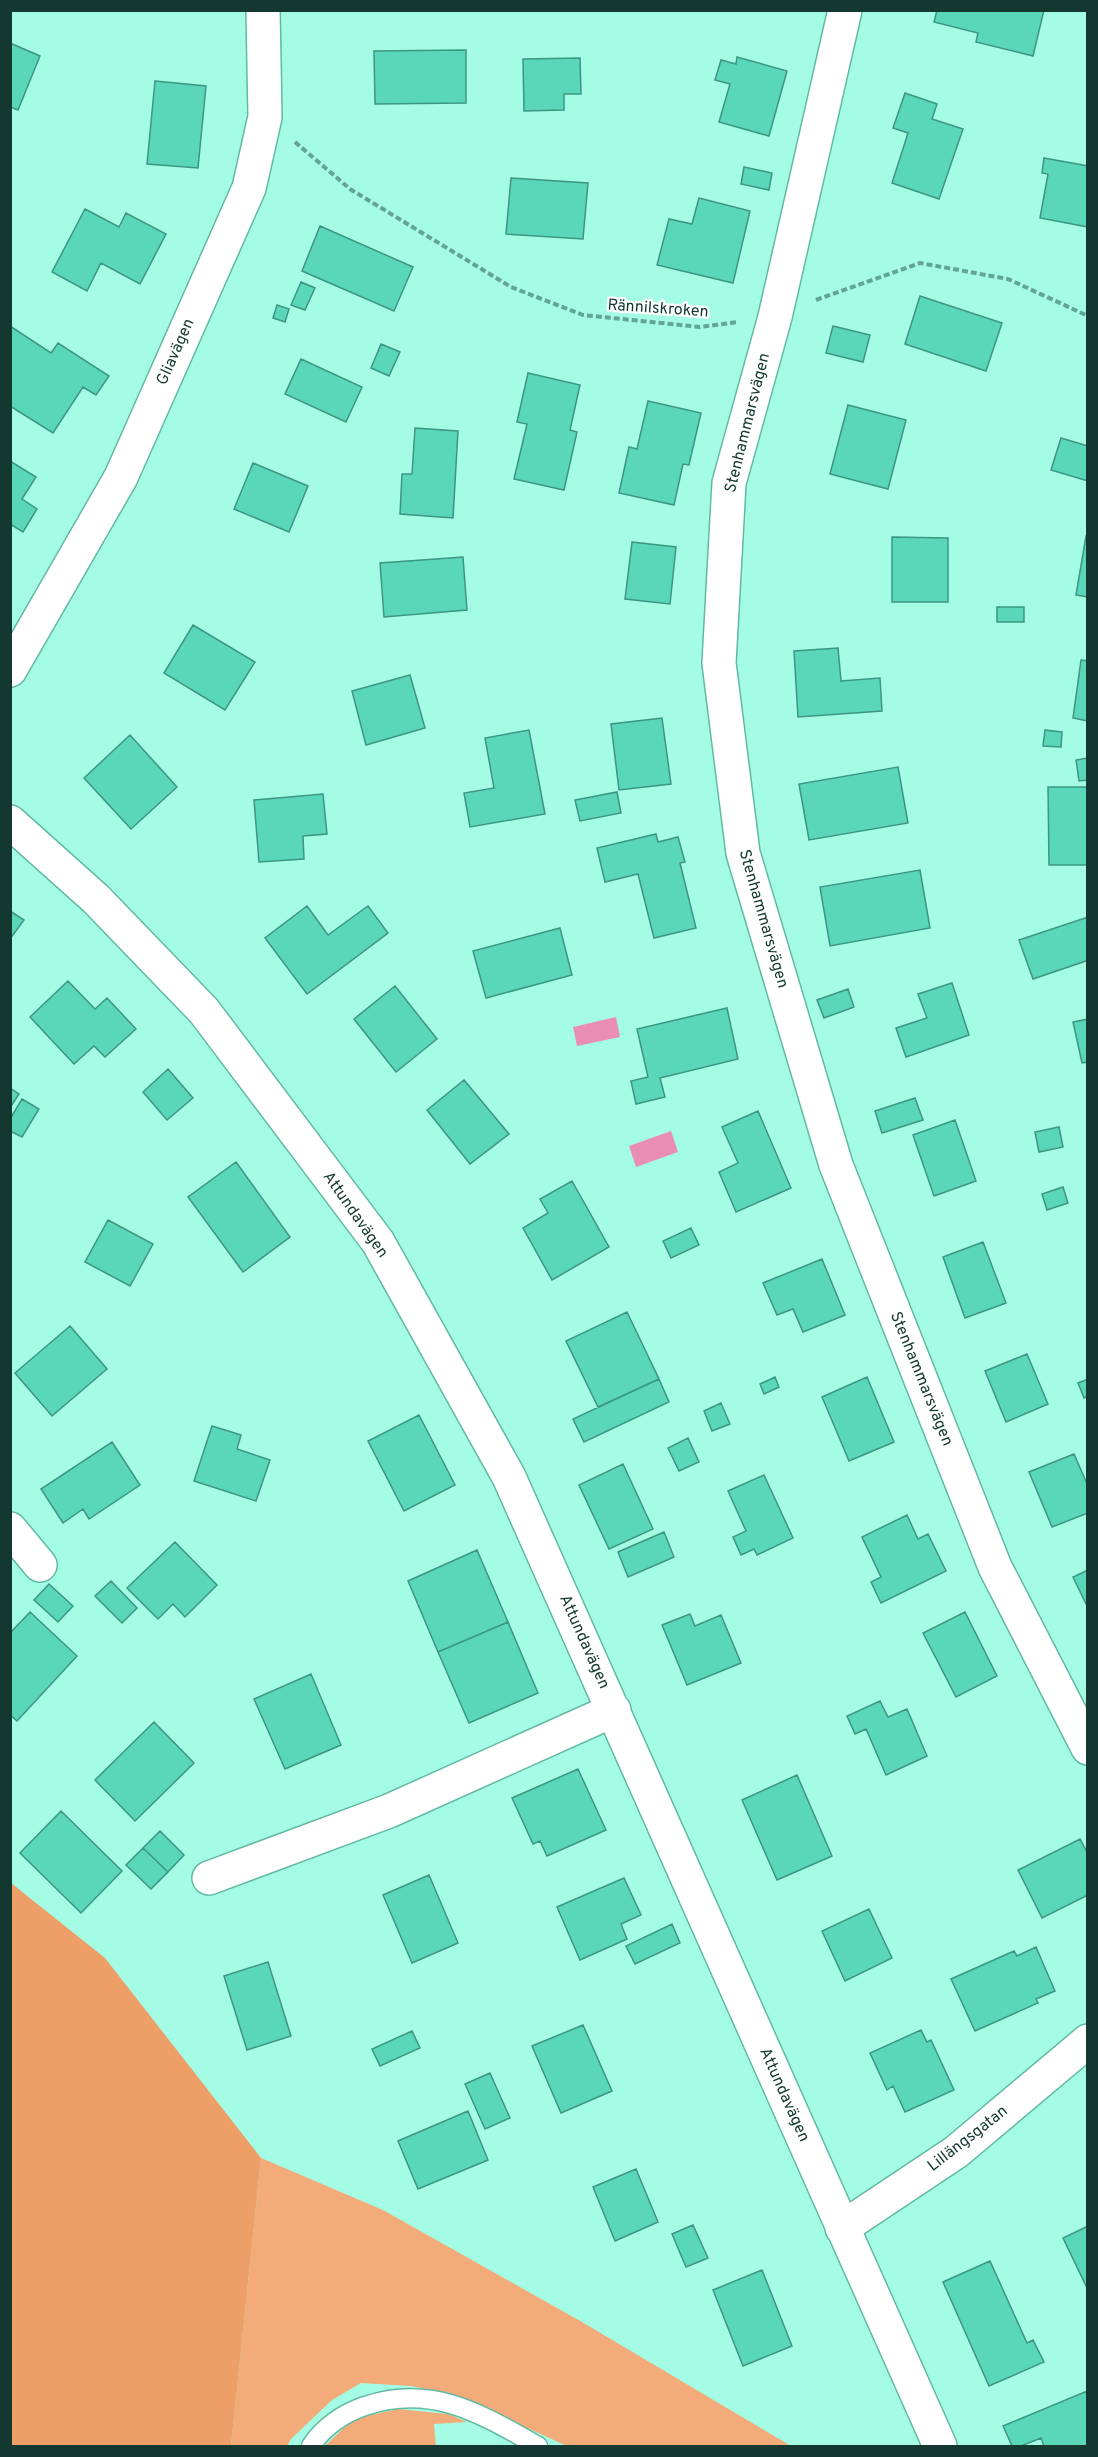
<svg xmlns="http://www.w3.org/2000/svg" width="1098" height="2457" viewBox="0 0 1098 2457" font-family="Overpass,sans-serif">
  <rect width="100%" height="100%" fill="#a4fce4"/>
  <path fill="#f3ab7a" d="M261 2158 383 2210 582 2322 791 2446H567L455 2395 411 2386 361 2383 332 2400 291 2439 287 2446H231Z
    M398 2409 448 2414 467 2422 434 2424 436 2446H325L353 2419Z"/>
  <path fill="#ee9f67" d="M11 1883 105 1958 261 2158 231 2446H11Z"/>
  <path fill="#e98eb2" d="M616 1017 620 1037 577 1046 573 1027Z
    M671 1131 678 1152 636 1167 629 1146Z"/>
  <path fill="#5ad6b9" stroke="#3d9681" stroke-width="1.5" d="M937 10H1044L1033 56 976 42 978 33 934 22Z
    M10 43 40 56 18 110 10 107Z
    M466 50V103L375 104 374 51Z
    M737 57 787 71 769 136 719 122 730 84 715 80 721 60 736 64Z
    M580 58 581 94H564V110L524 111 523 59Z
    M155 81 206 86 198 168 147 164Z
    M905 93 937 104 932 119 963 129 939 199 892 183 908 133 893 128Z
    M1044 158 1088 166V227L1040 218 1048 174 1042 173Z
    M744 167 772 173 769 190 741 184Z
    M511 178 588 183 583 239 506 234Z
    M699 198 750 211 733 283 657 265 669 219 692 224Z
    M85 209 119 227 126 213 166 234 140 284 101 263 87 291 52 272Z
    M320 226 413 267 394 311 302 271Z
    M301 282 315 288 305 310 291 305Z
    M920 296 1002 323 986 371 905 344Z
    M277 305 289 309 285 322 273 318Z
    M10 326 51 353 58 343 109 376 96 395 83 387 53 433 10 406Z
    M833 326 870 335 863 362 826 353Z
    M381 344 400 352 389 376 371 368Z
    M301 359 362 387 346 422 285 394Z
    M528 373 580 385 570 430 577 432 564 490 514 479 527 424 517 422Z
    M648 401 701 413 689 465 683 464 674 505 619 493 629 447 637 449Z
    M848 405 906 420 888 489 830 474Z
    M415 428 458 431 453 518 400 514 402 474H412Z
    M1061 438 1088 446V481L1051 470Z
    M10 461 36 477 22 499 37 509 23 532 10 524Z
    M253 463 308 486 289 532 234 509Z
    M1086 536H1088V597L1076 595Z
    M892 537 948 538V602H892Z
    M632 542 676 547 670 604 625 599Z
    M463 557 467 610 384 617 380 563Z
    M997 607H1024V622H997Z
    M193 625 255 662 225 710 164 673Z
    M838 648 841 681 880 678 882 711 798 717 794 651Z
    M1081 660 1088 661V721L1073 718Z
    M410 675 425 728 366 745 352 691Z
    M662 718 671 784 619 790 611 724Z
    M529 730 545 814 470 827 464 793 494 788 485 738Z
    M1045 730 1062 732 1061 747 1043 746Z
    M130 735 177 787 131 829 84 778Z
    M1088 758V780L1079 781 1076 760Z
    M898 767 908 823 809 840 799 784Z
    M1048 787H1088V865H1049Z
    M617 792 621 813 580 821 575 800Z
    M323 794 327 834 303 836 304 859 259 862 254 800Z
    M656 834 658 842 678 837 685 862 680 863 696 928 654 938 638 874 605 882 597 848Z
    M920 870 930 928 830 946 820 887Z
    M307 906 328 935 368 906 388 933 307 994 265 938Z
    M10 911 24 920 10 939Z
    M1088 917V964L1086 961 1033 979 1019 940Z
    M560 928 572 975 486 998 473 951Z
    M68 981 95 1009 107 998 136 1029 105 1057 94 1046 74 1064 30 1017Z
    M952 983 969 1035 906 1057 896 1028 927 1018 918 994Z
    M395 986 437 1039 396 1072 354 1019Z
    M848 989 854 1007 824 1018 817 1000Z
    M727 1008 738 1059 660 1078 665 1097 636 1104 631 1081 648 1077 637 1029Z
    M1088 1019V1062L1082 1063 1073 1022Z
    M168 1069 193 1098 167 1120 143 1092Z
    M464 1080 509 1134 470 1164 427 1110Z
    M10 1088 19 1094 10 1108Z
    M915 1098 923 1120 882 1133 875 1111Z
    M22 1099 39 1109 22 1137 10 1131V1119Z
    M758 1111 791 1188 736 1212 719 1172 738 1163 722 1127Z
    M955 1120 976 1181 934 1196 913 1135Z
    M1059 1127 1063 1147 1039 1152 1035 1132Z
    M236 1162 290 1237 243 1272 188 1197Z
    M572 1181 609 1247 552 1280 523 1228 548 1213 540 1199Z
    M1063 1187 1068 1203 1047 1210 1042 1194Z
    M108 1220 153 1244 130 1286 85 1262Z
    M691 1228 699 1245 671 1258 663 1241Z
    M983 1242 1006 1303 965 1318 943 1257Z
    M822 1259 845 1315 803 1332 793 1309 777 1315 763 1283Z
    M627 1312 659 1379 598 1407 566 1341Z
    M70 1326 107 1369 52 1416 15 1373Z
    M1027 1354 1048 1404 1006 1422 985 1371Z
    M775 1377 779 1387 764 1394 760 1384Z
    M867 1377 894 1442 849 1461 822 1397Z
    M659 1379 669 1402 584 1442 573 1419Z
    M1088 1379V1396L1084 1398 1078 1383Z
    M721 1403 730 1424 712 1431 704 1411Z
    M419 1415 455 1485 404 1511 368 1441Z
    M212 1426 241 1435 237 1449 270 1460 256 1501 194 1481Z
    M688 1438 699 1462 679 1471 668 1448Z
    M112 1442 140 1485 89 1519 83 1509 63 1523 41 1489Z
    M1074 1454 1088 1486V1513L1052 1527 1029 1472Z
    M623 1464 653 1529 609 1549 579 1485Z
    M764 1475 793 1538 757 1555 754 1549 741 1555 733 1537 746 1531 728 1491Z
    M907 1515 918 1539 928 1534 946 1571 881 1603 871 1582 881 1577 862 1537Z
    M664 1532 674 1557 628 1577 618 1552Z
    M175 1542 217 1585 185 1617 173 1604 158 1619 127 1588Z
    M477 1550 508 1622 438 1652 408 1581Z
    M1088 1570V1608L1073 1577Z
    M111 1581 137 1608 122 1623 95 1596Z
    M49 1584 73 1606 58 1622 34 1600Z
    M30 1612 77 1656 17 1721 10 1715V1633Z
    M965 1612 997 1676 956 1697 923 1633Z
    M690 1614 695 1626 721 1615 741 1663 687 1685 662 1625Z
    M508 1622 538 1693 469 1723 438 1652Z
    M311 1674 341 1745 285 1769 254 1699Z
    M880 1701 888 1717 907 1709 927 1756 886 1775 866 1729 855 1734 847 1716Z
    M154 1722 194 1763 135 1821 95 1780Z
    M578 1769 606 1830 547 1856 540 1841 533 1844 512 1798Z
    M797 1775 832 1856 777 1880 742 1800Z
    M61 1811 122 1871 81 1913 20 1853Z
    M160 1831 184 1855 168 1872 143 1848Z
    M1080 1839 1088 1854V1895L1042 1918 1018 1870Z
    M143 1848 168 1872 151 1889 126 1865Z
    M429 1875 458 1943 412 1963 383 1895Z
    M624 1878 641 1915 621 1924 627 1939 580 1960 557 1907Z
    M869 1909 892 1958 845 1981 822 1931Z
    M672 1924 680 1943 635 1964 626 1946Z
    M1036 1947 1055 1991 1036 1999 1038 2003 975 2031 951 1979 1014 1951 1017 1956Z
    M268 1962 291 2036 247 2050 224 1976Z
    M583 2025 612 2091 561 2113 532 2046Z
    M921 2030 927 2042 931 2040 954 2090 905 2112 893 2086 887 2090 870 2053Z
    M412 2031 420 2048 380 2066 372 2049Z
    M490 2073 510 2118 485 2129 465 2084Z
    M468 2111 488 2160 418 2189 398 2141Z
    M636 2169 658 2222 615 2241 593 2187Z
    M693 2225 708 2258 686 2267 672 2234Z
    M1088 2226V2290L1063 2238Z
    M990 2261 1027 2343 1033 2340 1044 2362 989 2386 943 2282Z
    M762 2270 792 2346 743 2366 713 2290Z
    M1087 2391 1088 2446H1044L1041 2438 1021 2446H1012L1003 2426Z"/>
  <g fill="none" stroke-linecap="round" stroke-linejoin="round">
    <defs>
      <path id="service" d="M311 2446C323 2427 344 2413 365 2406 432 2383 481 2414 538 2446"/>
      <path id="minor" d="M845 10 775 317 729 483 719 663 743 853 836 1165 995 1567 1088 1748
        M10 670 121 477 249 188 265 117 263 10
        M10 822 96 899 204 1011 378 1242 509 1477 940 2446
        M10 1529 40 1565
        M209 1878 389 1811 614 1710
        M842 2228 956 2152 1088 2041"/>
    </defs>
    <use href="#service" stroke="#62b9a3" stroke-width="21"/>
    <use href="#minor" stroke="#62b9a3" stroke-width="36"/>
    <path stroke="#63a493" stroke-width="4" stroke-dasharray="6 3" stroke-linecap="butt" d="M295 142 350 189 511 287 583 315 700 327 738 322
      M816 300 920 263 1008 279 1088 316"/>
    <use href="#service" stroke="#fff" stroke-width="18"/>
    <use href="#minor" stroke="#fff" stroke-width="33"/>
  </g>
  <g text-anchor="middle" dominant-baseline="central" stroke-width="4.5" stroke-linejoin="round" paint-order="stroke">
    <g font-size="16" fill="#133830" stroke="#fff">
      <text transform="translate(658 309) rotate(4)">Rännilskroken</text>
      <text transform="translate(176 352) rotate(-66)">Gliavägen</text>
      <text transform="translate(748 423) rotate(-76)">Stenhammarsvägen</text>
      <text transform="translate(763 919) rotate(74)">Stenhammarsvägen</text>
      <text transform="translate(355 1215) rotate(55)">Attundavägen</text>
      <text transform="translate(921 1379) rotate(68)">Stenhammarsvägen</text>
      <text transform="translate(584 1642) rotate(66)">Attundavägen</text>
      <text transform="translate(784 2095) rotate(66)">Attundavägen</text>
      <text transform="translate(968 2139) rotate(-38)">Lillängsgatan</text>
    </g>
  </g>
  <rect width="1098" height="2457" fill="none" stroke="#133830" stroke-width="24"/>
</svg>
